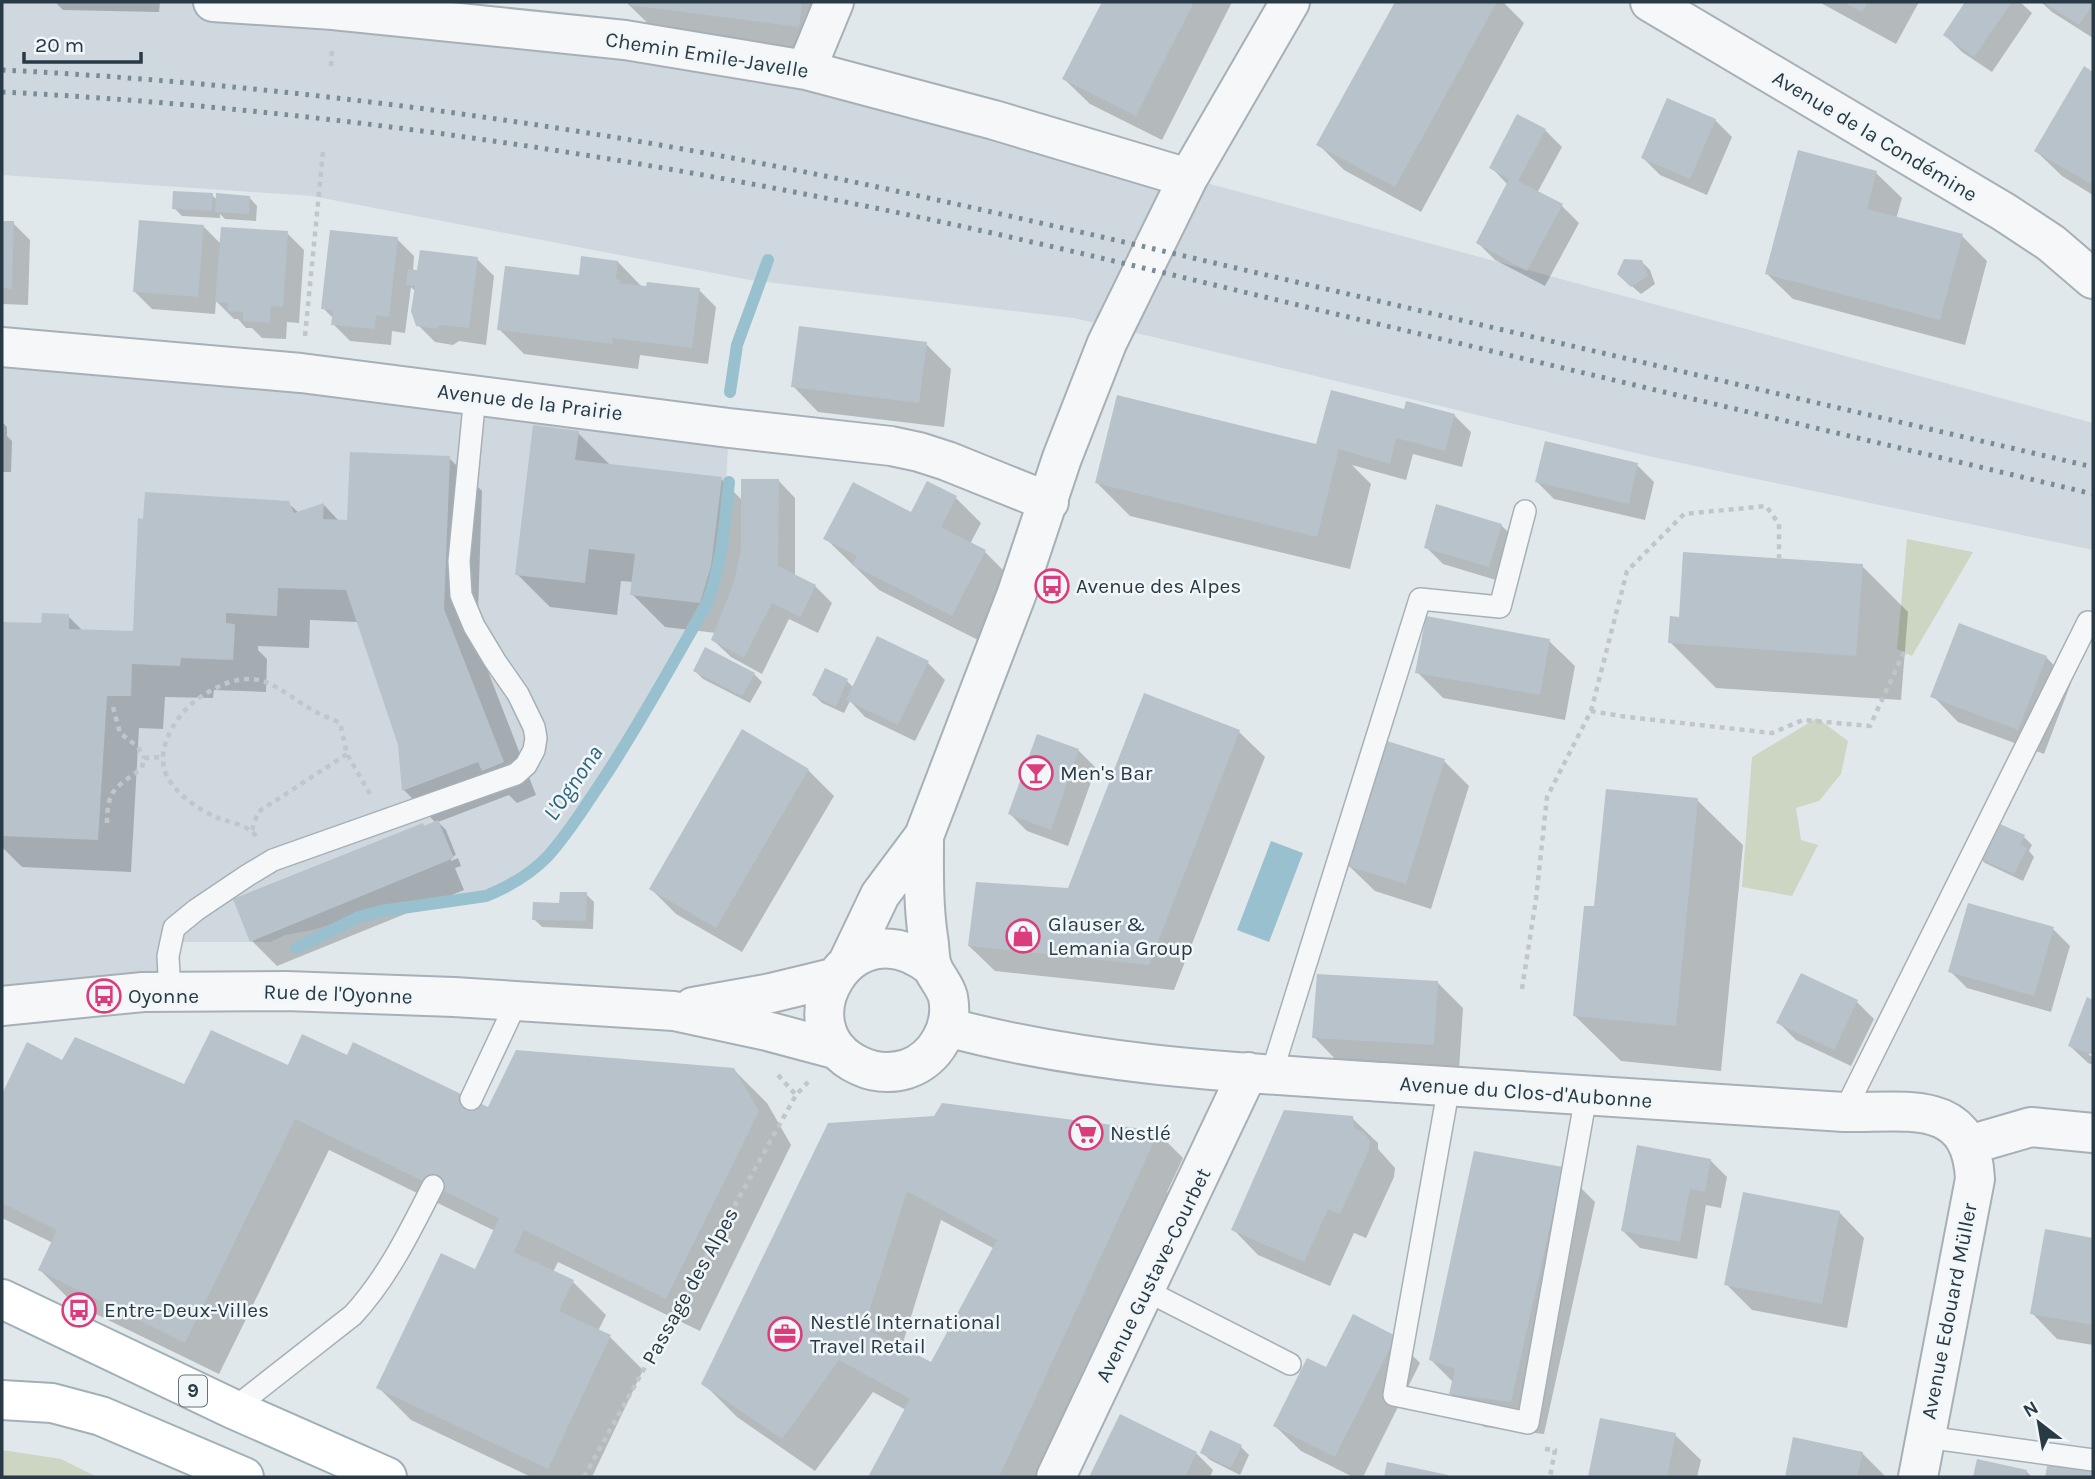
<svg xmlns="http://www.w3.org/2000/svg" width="2095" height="1479" viewBox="0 0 2095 1479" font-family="Karla,sans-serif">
  <rect width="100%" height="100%" fill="#e1e8eb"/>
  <path fill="#cfd8de" d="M2 2H213L625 40 1188 178 2093 423V550L1648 456 1074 318 750 280 312 196 2 175Z
    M2 347 729 428 726 483 712 582 612 758 546 852 524 873 499 888 467 896 379 909 313 930 285 935 270 942H171L170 993 2 1006Z"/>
  <path fill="#ccd6c2" d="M1907 539 1973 552 1912 656 1897 649Z
    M1817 718 1848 741 1841 774 1819 801 1796 808 1801 840 1818 845 1792 896 1742 887 1752 757Z
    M2 1450 61 1459 97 1477H2Z"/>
  <path fill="#99c0ce" d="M1271 841 1303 853 1269 942 1237 930Z"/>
  <path fill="#0003" fill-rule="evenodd" d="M55 2H160L159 12 63 10Z
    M630 2H839L831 59 663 38 629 5Z
    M1104 2H1232L1162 140 1090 104 1064 79Z
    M1397 2H1503L1524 23 1421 212 1344 170 1319 145Z
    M1819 2H1919L1896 44Z
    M1968 2H2020L2032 13 1992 72 1962 52 1945 35Z
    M2041 2H2093V38L2052 12Z
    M2084 68 2093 74V195L2062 176 2036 151Z
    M1715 120 1732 137 1707 195 1660 175 1643 158Z
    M1545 130 1562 147 1537 193 1562 206 1579 223 1545 286 1495 260 1478 243 1508 185 1491 167Z
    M1876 173 1902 198 1896 219 1962 236 1987 261 1965 345 1793 299 1767 274Z
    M212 195 217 200 249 197 257 206 256 221 225 219 220 214V218L182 216 174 208Z
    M2 223H13L30 240 28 305 2 304V310Z
    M204 227 221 244 287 233 304 250 299 323 287 322 286 339 262 338 252 328H246L238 319H234L216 301 215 314 152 309 135 292Z
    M397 239 414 256 413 271 477 259 494 276 486 345 459 341 453 345 435 342 418 325 416 292 411 287 405 333 392 331 391 345 350 341 333 324 334 319 323 308Z
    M618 262 643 288 699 290 716 307 708 364 640 355 638 369 524 354 499 329 580 277Z
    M1642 262 1650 270 1655 284 1641 294 1627 282Z
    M926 344 951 369 944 427 818 412 793 386Z
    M1405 411 1454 415 1471 432 1462 467 1413 454 1406 480 1352 465 1371 484 1350 569 1130 516 1097 483 1322 447Z
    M2 422 7 427V436L12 441 11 472H3L2 507Z
    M578 433 611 466 721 479 743 501 778 480 795 498V576L815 586 832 603 818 633 789 619 762 674 731 657 713 640 716 633 665 627 632 594 633 582 621 581 617 615 550 607 517 574Z
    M449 458 482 491 477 643 536 795 517 803 509 795 438 822 446 830 456 855 451 857V861L458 858 461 866 455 868 464 890 277 966 252 941 425 827 436 823 404 790 400 744 358 622 310 620 309 648 258 646V650L267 659 266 692 214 690 213 698 165 697 163 729 139 728 131 872 22 867 2 847V624L43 625 68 616 83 631 135 633 288 503 299 513 324 505 340 522H349Z
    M1637 465 1654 482 1645 520 1554 499 1537 482Z
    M956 498 981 523 970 544 985 552 1010 577 978 640 879 590 825 538 912 514Z
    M1501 525 1518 542 1506 583 1443 564 1426 547Z
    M1862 566 1908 612 1901 700 1716 688 1670 642 1681 619Z
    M1549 641 1575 666 1565 720 1443 698 1417 672Z
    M2046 657 2071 683 2044 754 1958 722 1933 696Z
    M928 663 945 680 915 741 865 717 850 701 844 713 822 703 814 695 826 671 847 681 854 688Z
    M695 671 754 674 762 682 750 703 703 679Z
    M1239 732 1265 757 1174 990 995 971 969 946 1069 889Z
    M1038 737 1079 751 1096 768 1068 846 1027 831 1010 814Z
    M1444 761 1469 786 1431 909 1375 891 1349 866Z
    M808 770 834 796 742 952 676 914 651 889Z
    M1697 800 1743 845 1721 1071 1621 1061 1575 1016 1596 908Z
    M2024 837 2032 845 2029 851 2034 857 2023 881 1985 863 1977 855Z
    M586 894 594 902 593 929 542 927 534 919Z
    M2053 929 2070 946 2051 1012 1967 988 1950 971Z
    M1438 983 1463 1008 1459 1070 1339 1063 1314 1037Z
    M2088 999 2093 1001V1053L2089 1052V1055L2093 1057V1065L2088 1063 2070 1046Z
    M1857 1002 1874 1019 1851 1066 1796 1040 1779 1023Z
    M28 1044 63 1062 185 1087 347 1057 489 1109 733 1069 767 1103 791 1145 700 1331 558 1262 553 1272 573 1282 606 1315 598 1331 610 1337 643 1370 592 1477H531L411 1420 378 1387 476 1272 495 1231 329 1150 219 1374 73 1303 40 1270 53 1243 2 1218V1098Z
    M943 1104 1158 1133 1183 1158 1167 1192 1175 1200 1047 1477H870L906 1410 873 1392 815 1471 737 1417 704 1384 935 1118ZM941 1220 995 1249 932 1365 901 1349Z
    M1352 1118 1378 1143V1149L1395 1168 1394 1177 1366 1238 1354 1233 1330 1286 1258 1255 1233 1229Z
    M1710 1160 1727 1177 1721 1208 1706 1205 1697 1259 1640 1248 1623 1231Z
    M1562 1169 1595 1202 1544 1434 1484 1427 1451 1394 1453 1382 1431 1360Z
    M1839 1212 1864 1238 1847 1328 1752 1310 1726 1284Z
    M2046 1231 2093 1239V1345L2057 1339 2032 1313Z
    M1395 1338 1420 1363 1363 1477H1353L1301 1451 1275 1426 1327 1370Z
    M1121 1416 1196 1453 1213 1470 1210 1477H1091Z
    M1601 1420 1675 1435 1701 1460 1697 1477H1590Z
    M1794 1439 1862 1453 1886 1477H1786Z
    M1241 1447 1249 1455 1240 1475 1210 1460 1202 1452Z
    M1979 1461 2026 1471 2032 1477H1975Z"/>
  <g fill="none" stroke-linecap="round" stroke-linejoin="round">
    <path stroke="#99c0ce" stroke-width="12" d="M730 392 737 345 768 260
      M296 948 359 917 381 911 486 896C508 887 531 874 548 856 567 835 582 811 598 787 638 728 671 665 707 604 722 564 725 524 729 482"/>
  </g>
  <path fill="#b8c2ca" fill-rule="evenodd" d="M628 2H802L799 27 628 5Z
    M1102 2H1194L1136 116 1062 79Z
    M1395 2H1497L1395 187 1316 145Z
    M1843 2H1868L1862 12Z
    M1965 2H2012L1974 57 1943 35Z
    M2043 2H2093V4L2079 25Z
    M2084 66 2093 72V185L2034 151Z
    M1667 98 1716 119 1690 179 1641 158Z
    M1517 114 1546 129 1518 181 1563 204 1527 271 1476 243 1509 179 1489 168Z
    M1798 150 1877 171 1867 209 1963 234 1940 320 1765 274Z
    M173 191 213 193 212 211 172 209Z
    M216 193 250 196 249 214 215 212Z
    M139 220 204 225 198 297 133 292Z
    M2 221H14L12 289 2 288Z
    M221 227 288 231 283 307 271 306 270 323 243 321V312L227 311 228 303 215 302Z
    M330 230 398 237 389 317 376 315 374 329 331 325 333 310 321 309Z
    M420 250 478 257 469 328 441 325 436 329 416 326 411 311 415 286 406 285 408 269 417 270Z
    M581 256 618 261 616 279 621 280 619 283 646 286 647 282 700 288 692 348 612 338 613 344 497 330 505 266 579 275Z
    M1624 259 1642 260 1648 276 1631 287 1617 274Z
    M799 326 927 342 919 403 791 387Z
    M1331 390 1404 409 1406 401 1455 414 1445 451 1396 438 1390 464 1339 449 1317 537 1095 483 1117 395 1316 444Z
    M533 425 579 431 575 460 722 477 711 566 700 603 630 595 635 554 589 549 585 583 515 575Z
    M1545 441 1638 463 1629 504 1535 482Z
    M350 452 450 456 444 609 504 762 482 771 478 762 402 791 398 745 346 590 278 588 277 616 226 613V623L235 624 233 660 181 658 180 666 132 664 131 696H107L98 840 2 836V622L41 623 42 613 69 614V629L133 631 138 518 143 519 145 492 289 501 294 513 324 503 323 519 347 520Z
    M741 479H779L778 566 816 585 800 617 772 603 744 658 711 640 734 582 741 548Z
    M927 481 957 496 941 527 986 550 952 616 852 565 857 556 823 539 853 482 911 512Z
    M1436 504 1502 524 1489 567 1424 548Z
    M1683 552 1863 564 1856 656 1668 643 1670 616 1679 617Z
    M1426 616 1550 639 1540 695 1415 673Z
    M1959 623 2047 656 2018 730 1930 697Z
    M877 636 929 661 898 725 846 700Z
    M705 647 755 673 742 696 693 671Z
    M825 668 848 679 836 707 812 695Z
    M1144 693 1240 730 1149 965 968 946 976 882 1068 888Z
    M742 729 809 769 716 928 649 889Z
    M1037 734 1079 749 1051 830 1008 814Z
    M1387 741 1445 759 1406 884 1347 866Z
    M1606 789 1698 798 1676 1026 1573 1016 1584 906H1594Z
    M438 820 454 858 250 942 233 899 423 823 424 826Z
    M1991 820 2025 835 2020 844 2027 848 2014 874 1974 856Z
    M560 892H587L586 921 532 920 533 902 559 903Z
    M1968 903 2054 927 2034 996 1948 972Z
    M1801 973 1858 1000 1834 1050 1776 1023Z
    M1317 974 1438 981 1434 1045 1312 1038Z
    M2087 997 2093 1000V1055L2068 1046Z
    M211 1030 288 1065 302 1034 347 1055 353 1042 488 1107 516 1050 734 1068 759 1111 666 1299 524 1230 514 1252 574 1280 559 1311 611 1335 548 1469 376 1388 441 1253 475 1269 499 1218 295 1119 185 1343 38 1270 57 1230 2 1203V1094L27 1042 62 1060 75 1037 184 1084Z
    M942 1103 1159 1131 999 1477H868L910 1399 839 1360 782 1439 701 1384 828 1123 934 1116ZM907 1191 997 1240 931 1362 864 1328Z
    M1284 1110 1353 1116 1354 1128 1364 1133 1370 1141 1369 1150 1340 1214 1328 1209 1304 1262 1231 1230Z
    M1637 1145 1711 1159 1705 1192 1690 1189 1680 1242 1621 1231Z
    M1474 1151 1563 1167 1511 1402 1449 1394 1455 1369 1429 1360Z
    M1743 1192 1840 1211 1822 1304 1724 1285Z
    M2045 1229 2093 1238V1325L2030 1314Z
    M1353 1314 1396 1336 1335 1457 1273 1426 1307 1358 1326 1367Z
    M1120 1414 1197 1452 1185 1477H1089Z
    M1600 1418 1676 1433 1667 1477H1588Z
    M1210 1430 1242 1445 1231 1468 1200 1453Z
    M1793 1437 1863 1452 1857 1477H1785Z
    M1977 1459 2027 1470 2026 1477H1973Z
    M2048 1461 2093 1469V1477H2045Z
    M1387 1462 1448 1475V1477H1384Z"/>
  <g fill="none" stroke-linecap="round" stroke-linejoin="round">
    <defs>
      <path id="service" d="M170 993 168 956 174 928 196 910 248 875 273 860 516 774 526 765 534 750 536 738 534 727 518 694 495 661 474 626 461 595 459 561 475 395
        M1271 1075 1420 599 1500 607 1525 511
        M1449 1086 1394 1395 1528 1423 1586 1096
        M471 1099 517 1001
        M1844 1112 2088 622
        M1145 1290 1290 1364
        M233 1409 353 1315C388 1277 410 1231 433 1186
        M1926 1437 2093 1460"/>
      <path id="minor" d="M213 2 333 10 625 40 806 70 994 120 1188 178
        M1650 2 2004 212 2051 243 2093 279
        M806 70 834 2
        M2 347 301 373 729 428 891 446 919 452 947 461 1049 502
        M924 836C924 870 923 903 928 937 930 947 929 960 933 969 938 979 945 986 948 997 954 1027 936 1059 907 1069 890 1074 875 1073 860 1066 778 1029 852 900 933 968
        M849 960 880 895 924 836 1017 593 1062 458 1107 343 1188 178 1290 2
        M2 1006 143 992 286 991 454 997 674 1011 767 1031 838 1050
        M693 1007 771 993 833 978
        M947 1027C1087 1065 1238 1073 1383 1082 1537 1092 1691 1102 1844 1112 1906 1113 1971 1097 1975 1179L1918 1477
        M1969 1145 2031 1127 2093 1133
        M1056 1477 1248 1072"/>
      <path id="primary" d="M2 1299 233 1409 387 1477
        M2 1400 52 1403 101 1416 244 1477"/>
    </defs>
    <use href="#service" stroke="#a6b0b6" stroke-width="24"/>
    <use href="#minor" stroke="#a6b0b6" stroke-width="42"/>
    <use href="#primary" stroke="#a0b0b8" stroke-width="42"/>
    <path stroke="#c0c6ca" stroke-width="4.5" stroke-dasharray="5 5" stroke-linecap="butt" d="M331 66 332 49
      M305 336 323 152
      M113 707 120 733 138 747 144 758
      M1591 711 1627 571 1684 514 1766 506 1779 524V558
      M107 823C107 787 117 788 142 768L144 758 162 757
      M252 830 258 812 347 754
      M256 836C248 825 231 823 218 818 199 810 175 794 166 774 158 755 167 735 178 719 188 705 199 697 214 689 261 664 278 691 316 712 323 716 332 719 340 723L347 754 370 794
      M1522 989 1536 899 1547 797 1591 711 1627 717 1772 733 1803 720 1870 726 1904 652
      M778 1075 796 1095
      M1545 1449 1555 1450 1550 1477
      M584 1477 796 1095 808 1082"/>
    <use href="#service" stroke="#f5f7f9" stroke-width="21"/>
    <use href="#minor" stroke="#f5f7f9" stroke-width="38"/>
    <use href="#primary" stroke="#fff" stroke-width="38"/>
    <path stroke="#798c96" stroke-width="5" stroke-dasharray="3.5 7" stroke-linecap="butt" d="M2 70C283 84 565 123 840 179 987 210 1133 244 1279 278 1551 341 1822 404 2093 467
      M2 92C280 106 557 145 830 199 1005 233 1179 277 1353 318 1600 377 1846 435 2093 494"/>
  </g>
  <defs>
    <symbol id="bus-ring" viewBox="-11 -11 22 22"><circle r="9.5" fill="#f1f6f8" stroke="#db3c7b" stroke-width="1.5"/><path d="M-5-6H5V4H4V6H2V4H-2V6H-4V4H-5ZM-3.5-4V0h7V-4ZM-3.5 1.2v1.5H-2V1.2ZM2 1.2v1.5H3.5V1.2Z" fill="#db3c7b"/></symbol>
    <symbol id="bar-ring" viewBox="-11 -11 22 22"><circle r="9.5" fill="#f1f6f8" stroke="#db3c7b" stroke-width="1.5"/><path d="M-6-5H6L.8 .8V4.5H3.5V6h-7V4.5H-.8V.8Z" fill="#db3c7b"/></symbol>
    <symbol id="shop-ring" viewBox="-11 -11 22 22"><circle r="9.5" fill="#f1f6f8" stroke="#db3c7b" stroke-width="1.5"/><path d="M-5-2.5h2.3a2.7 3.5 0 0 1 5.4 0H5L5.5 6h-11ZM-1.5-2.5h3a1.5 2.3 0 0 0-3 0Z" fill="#db3c7b"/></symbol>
    <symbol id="supermarket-ring" viewBox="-11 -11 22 22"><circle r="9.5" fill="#f1f6f8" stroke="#db3c7b" stroke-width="1.5"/><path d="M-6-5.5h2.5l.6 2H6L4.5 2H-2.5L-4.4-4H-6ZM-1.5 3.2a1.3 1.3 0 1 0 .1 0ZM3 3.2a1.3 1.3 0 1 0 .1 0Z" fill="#db3c7b"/></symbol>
    <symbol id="office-ring" viewBox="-11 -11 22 22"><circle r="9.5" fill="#f1f6f8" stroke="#db3c7b" stroke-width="1.5"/><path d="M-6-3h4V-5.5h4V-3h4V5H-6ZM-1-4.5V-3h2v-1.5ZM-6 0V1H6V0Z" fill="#db3c7b"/></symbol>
  </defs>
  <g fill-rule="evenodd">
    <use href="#bus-ring" x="1033" y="567" width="38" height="38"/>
    <use href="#bar-ring" x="1017" y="754" width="38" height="38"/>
    <use href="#shop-ring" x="1004" y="917" width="38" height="38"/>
    <use href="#bus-ring" x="85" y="977" width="38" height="38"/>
    <use href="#supermarket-ring" x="1067" y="1114" width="38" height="38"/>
    <use href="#bus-ring" x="60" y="1291" width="38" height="38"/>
    <use href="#office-ring" x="766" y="1315" width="38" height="38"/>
  </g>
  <g text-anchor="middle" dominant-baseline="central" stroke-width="5" stroke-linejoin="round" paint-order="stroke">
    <rect fill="#f1f6f8" stroke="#64727b" stroke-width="2" x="179" y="1375.5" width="28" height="31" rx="5"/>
    <g font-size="19" font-weight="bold" fill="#283a45">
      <text x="193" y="1391">9</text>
    </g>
    <g font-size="21" fill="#283a45" stroke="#f1f6f8">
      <text transform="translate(707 55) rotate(9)">Chemin Emile-Javelle</text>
      <text transform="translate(1875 136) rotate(31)">Avenue de la Condémine</text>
      <text transform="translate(530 402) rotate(7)">Avenue de la Prairie</text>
      <text transform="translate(338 994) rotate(2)">Rue de l'Oyonne</text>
      <text transform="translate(1526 1092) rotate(4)">Avenue du Clos-d'Aubonne</text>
      <text transform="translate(1153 1275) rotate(-64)">Avenue Gustave-Courbet</text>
      <text transform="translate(690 1286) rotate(-61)">Passage des Alpes</text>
      <text transform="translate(1949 1311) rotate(-79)">Avenue Edouard Müller</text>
    </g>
    <g font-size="21" fill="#283a45" stroke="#f1f6f8" text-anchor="start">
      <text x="1076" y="586">Avenue des Alpes</text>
      <text x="1060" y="773">Men's Bar</text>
      <text x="1048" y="924">Glauser &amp;<tspan x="1048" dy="24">Lemania Group</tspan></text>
      <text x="128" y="996">Oyonne</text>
      <text x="1110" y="1133">Nestlé</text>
      <text x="104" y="1310">Entre-Deux-Villes</text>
      <text x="810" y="1322">Nestlé International<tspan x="810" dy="24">Travel Retail</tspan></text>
    </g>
    <g font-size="23" font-style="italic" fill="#2e657d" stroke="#f1f6f8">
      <text transform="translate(573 783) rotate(-55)">L'Ognona</text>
    </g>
  </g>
  <rect width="2095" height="1479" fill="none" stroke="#283a45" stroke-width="7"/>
  <g transform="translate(2039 1423) rotate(329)" stroke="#f1f6f8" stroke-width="5" paint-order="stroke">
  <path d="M0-5L12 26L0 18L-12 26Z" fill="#283a45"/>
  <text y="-10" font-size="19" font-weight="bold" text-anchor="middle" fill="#283a45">N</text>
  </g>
  <path d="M24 52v10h117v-10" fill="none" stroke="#283a45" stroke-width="3.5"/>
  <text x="35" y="52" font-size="21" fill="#283a45" stroke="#f1f6f8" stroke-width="5" paint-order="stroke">20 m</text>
</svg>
